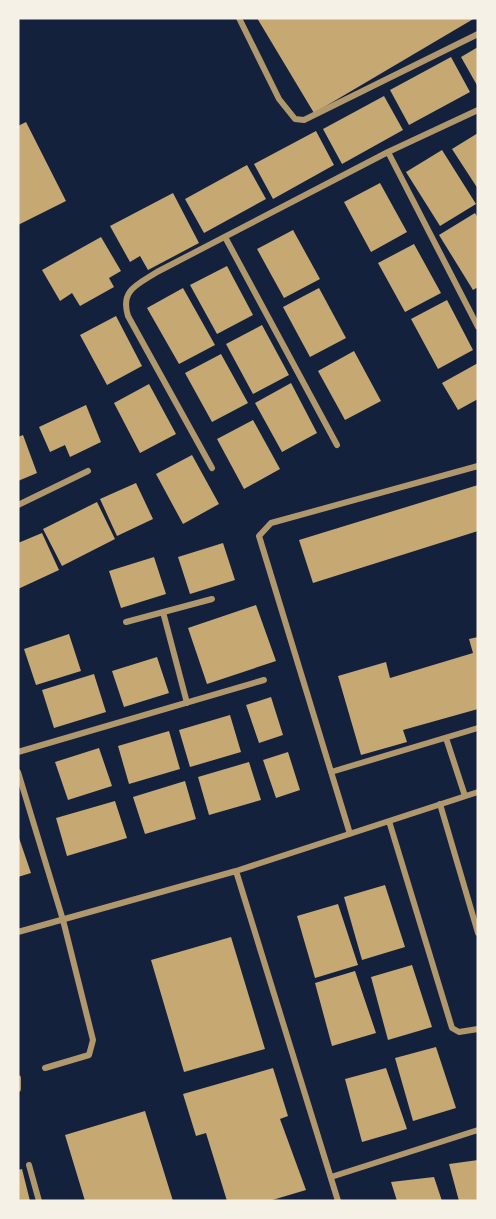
<svg xmlns="http://www.w3.org/2000/svg" width="496" height="1219" viewBox="0 0 496 1219" font-family="Mulish,sans-serif">
  <rect width="100%" height="100%" fill="#14213d"/>
  <path fill="#c6a872" d="M257 18H475L314 113Z
    M478 47V87L461 57Z
    M451 57 470 92 409 125 390 90Z
    M384 96 403 130 342 164 323 129Z
    M26 122 66 201 18 225V126Z
    M316 131 334 165 273 199 254 164Z
    M478 133V189L452 149Z
    M442 150 476 204 440 226 406 172Z
    M247 165 266 199 204 233 185 199Z
    M380 183 407 232 371 252 344 202Z
    M173 193 199 243 148 270 140 256 130 262 110 226Z
    M475 213 478 218V287L473 290 439 235Z
    M293 230 320 279 284 298 257 249Z
    M101 237 121 271 109 278 114 287 80 306 72 293 60 301 42 270Z
    M414 244 441 293 405 312 378 263Z
    M227 266 253 315 217 334 190 285Z
    M183 288 215 345 179 364 147 308Z
    M319 288 346 338 310 357 283 307Z
    M447 300 473 350 438 369 411 319Z
    M116 316 142 366 107 385 80 335Z
    M262 325 289 375 253 394 226 344Z
    M354 351 381 401 345 420 318 371Z
    M221 354 248 403 212 422 185 373Z
    M478 363V399L458 410 442 383Z
    M291 383 317 433 282 452 255 403Z
    M149 384 176 434 140 453 114 403Z
    M86 405 101 442 70 457 65 445 50 452 39 427Z
    M253 420 280 469 244 489 217 439Z
    M23 435 37 473 18 481V437Z
    M192 455 219 504 183 524 156 474Z
    M136 483 153 519 117 536 100 499Z
    M478 485V531L313 583 299 540Z
    M97 502 115 539 62 566 43 529Z
    M42 533 59 570 18 589V543Z
    M223 543 235 580 190 594 178 557Z
    M154 557 166 594 121 608 109 571Z
    M256 605 276 661 207 684 188 628Z
    M69 634 81 671 36 685 24 649Z
    M478 637V709L403 730 407 742 361 755 338 676 386 662 390 678 473 653 469 639Z
    M157 657 169 693 124 707 112 671Z
    M94 674 106 712 54 728 42 690Z
    M271 697 283 735 259 743 246 705Z
    M230 715 241 752 190 767 179 730Z
    M169 731 180 769 129 784 118 746Z
    M99 748 112 786 68 800 55 762Z
    M288 752 300 790 276 798 263 760Z
    M249 762 261 800 209 815 198 777Z
    M185 781 196 819 145 834 133 797Z
    M115 801 127 838 67 856 56 818Z
    M18 835 31 873 18 877Z
    M385 885 405 947 362 960 344 897Z
    M338 904 358 965 315 978 297 916Z
    M231 937 265 1049 184 1072 151 960Z
    M412 965 432 1027 388 1040 371 977Z
    M355 971 376 1033 332 1046 315 983Z
    M436 1047 456 1108 413 1121 395 1058Z
    M273 1068 288 1116 280 1119 306 1190 269 1201H227L206 1133 196 1136 183 1094Z
    M386 1068 407 1129 362 1142 345 1079Z
    M145 1111 173 1201H85L65 1135Z
    M478 1160V1201H459L449 1164Z
    M22 1169 30 1201H18V1170Z
    M434 1177 442 1201H397L391 1182Z"/>
  <g fill="none" stroke-linecap="round" stroke-linejoin="round">
    <path stroke="#b1986c" stroke-width="6" d="M239 18 279 99 295 119 304 120 478 34
      M388 152 478 327
      M225 237 337 445
      M212 468 128 316C120 290 137 285 157 272L388 152 478 110
      M18 505 88 471
      M163 612 187 703
      M126 622 212 599
      M446 738 465 796
      M18 752 264 680
      M18 772 63 920 93 1040 89 1055 45 1068
      M331 772 478 728
      M440 804 478 933
      M389 821 452 1028 459 1032 478 1029
      M350 834 259 536 271 523 478 466
      M236 871 338 1201
      M18 932 236 871 478 792
      M18 1078V1089
      M29 1165 39 1201
      M331 1177 478 1130"/>
  </g>
  <rect width="496" height="1219" fill="none" stroke="#f6f1e7" stroke-width="39"/>
</svg>
